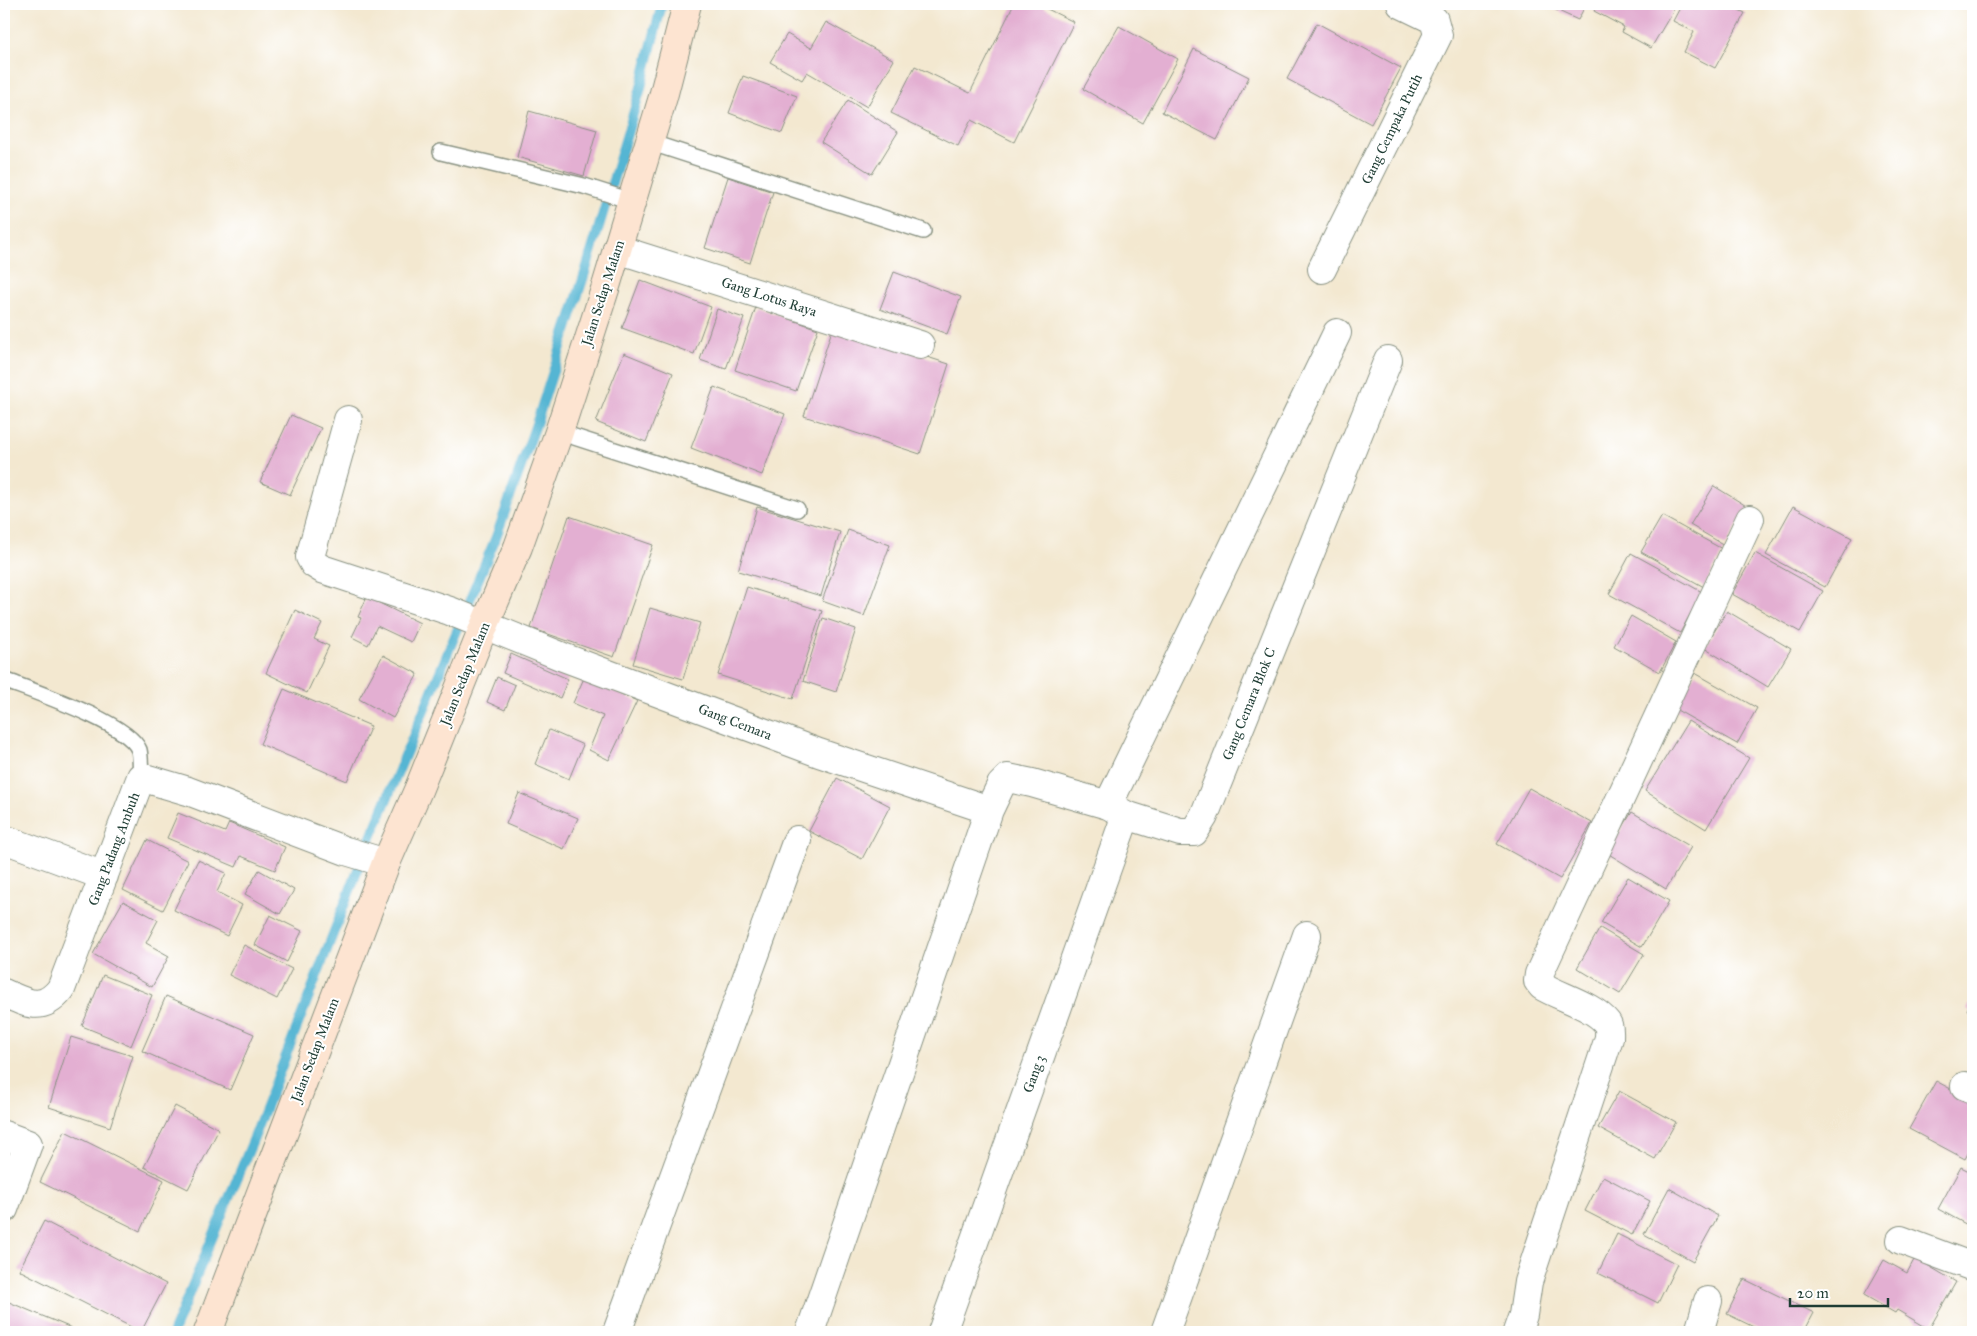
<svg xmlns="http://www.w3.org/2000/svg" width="1977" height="1336" viewBox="0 0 1977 1336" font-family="'IM FELL Great Primer',serif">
  <rect width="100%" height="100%" fill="#fff"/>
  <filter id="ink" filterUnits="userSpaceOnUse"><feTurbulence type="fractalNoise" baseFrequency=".02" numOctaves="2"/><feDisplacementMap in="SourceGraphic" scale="10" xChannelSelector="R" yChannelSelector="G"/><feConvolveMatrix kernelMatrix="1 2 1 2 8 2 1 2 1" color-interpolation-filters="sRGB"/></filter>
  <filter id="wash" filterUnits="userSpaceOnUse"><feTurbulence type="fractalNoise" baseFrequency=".0096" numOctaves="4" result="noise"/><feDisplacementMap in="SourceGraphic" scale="20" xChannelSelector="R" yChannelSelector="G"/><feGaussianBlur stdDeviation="1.12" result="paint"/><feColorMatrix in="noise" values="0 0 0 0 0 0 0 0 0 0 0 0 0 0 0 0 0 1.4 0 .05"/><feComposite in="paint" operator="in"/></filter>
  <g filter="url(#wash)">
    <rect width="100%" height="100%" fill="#f3e8d0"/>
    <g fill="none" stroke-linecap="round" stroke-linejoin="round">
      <path stroke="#54b5d3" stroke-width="10" d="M173 1332 254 1138 364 854 496 537 536 424 584 276 640 91 662 4"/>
    </g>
    <g id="blocks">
      <path fill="#e3afd2" d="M1014 4H1037L1074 22 1014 142 971 120 958 146 891 113 915 66 970 93Z
        M1543 4H1586L1578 20Z
        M1598 4H1677L1651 48 1622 32 1624 27 1594 11Z
        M1682 4H1727L1745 13 1715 68 1684 52 1694 32 1673 21Z
        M826 22 894 60 867 107 807 72 802 80 770 62 787 34 811 48Z
        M1317 23 1401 68 1371 124 1287 79Z
        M1119 26 1178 59 1143 123 1083 89Z
        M1194 49 1249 77 1217 140 1162 112Z
        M743 76 797 96 782 133 729 113Z
        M848 100 898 132 872 174 821 142Z
        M529 111 597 130 584 176 517 157Z
        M728 177 773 192 750 263 705 248Z
        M894 272 961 297 947 334 880 309Z
        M640 280 711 307 694 354 622 328Z
        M756 307 818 329 796 391 735 370Z
        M717 309 744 318 726 369 700 360Z
        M833 327 949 364 920 454 804 416Z
        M624 353 673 373 646 442 596 422Z
        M714 387 785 414 762 475 691 448Z
        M291 415 321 428 290 495 260 482Z
        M1714 486 1748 507 1726 546 1690 525Z
        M1793 506 1852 538 1825 587 1766 555Z
        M757 507 840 532 821 596 738 571Z
        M569 516 653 545 614 657 531 628Z
        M1662 516 1724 550 1704 587 1641 552Z
        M848 530 890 545 864 616 822 601Z
        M1631 553 1702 592 1680 633 1609 594Z
        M1755 553 1823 591 1800 632 1732 594Z
        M747 587 822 611 793 699 718 675Z
        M367 597 420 623 411 642 377 626 368 645 352 637 361 618 358 617Z
        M650 608 700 623 683 679 633 664Z
        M295 610 322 623 314 639 329 646 307 693 266 673Z
        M1727 611 1791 649 1768 687 1704 648Z
        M1631 616 1676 642 1660 672 1614 646Z
        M823 618 856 629 836 692 803 681Z
        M511 654 568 679 560 698 503 673Z
        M383 655 418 674 393 718 359 699Z
        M1695 673 1757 708 1737 744 1675 709Z
        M497 677 515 685 505 710 487 702Z
        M584 678 637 701 609 760 589 750 603 716 573 703Z
        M284 689 371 726 347 781 260 744Z
        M1688 721 1749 758 1706 829 1645 791Z
        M549 730 583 745 569 779 535 764Z
        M837 778 890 806 862 859 809 831Z
        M1529 788 1592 823 1560 879 1497 844Z
        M519 793 578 818 564 849 506 824Z
        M1632 812 1691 847 1666 889 1607 853Z
        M178 813 225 832 229 823 285 847 275 870 241 856 236 867 167 838Z
        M147 840 188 861 163 910 123 890Z
        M198 860 226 873 217 892 242 905 227 936 174 910Z
        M259 870 294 890 280 914 245 894Z
        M1628 877 1669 901 1642 947 1601 923Z
        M123 901 158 920 146 943 169 956 152 987 93 954Z
        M270 915 302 931 287 962 255 945Z
        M1600 928 1644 954 1620 994 1577 968Z
        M244 945 292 969 277 999 229 975Z
        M103 975 152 995 131 1046 82 1026Z
        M166 996 254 1034 230 1090 142 1051Z
        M1973 997V1013L1967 1010Z
        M71 1037 133 1056 110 1127 49 1107Z
        M1936 1081 1973 1101V1144L1965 1159 1909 1129Z
        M1619 1091 1676 1122 1655 1159 1598 1128Z
        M175 1106 219 1129 188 1189 144 1167Z
        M65 1131 164 1180 140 1231 40 1182Z
        M1961 1167 1973 1173V1228L1938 1209Z
        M1603 1176 1650 1201 1632 1235 1585 1211Z
        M1669 1188 1718 1216 1693 1261 1644 1234Z
        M44 1221 166 1284 141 1332 19 1270Z
        M1617 1234 1677 1264 1658 1303 1598 1273Z
        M1915 1258 1956 1282 1929 1329 1897 1310 1895 1313 1864 1295 1884 1260 1907 1273Z
        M1744 1279 1814 1313 1804 1332H1764L1727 1314Z
        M4 1300 81 1332H4Z"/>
    </g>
  </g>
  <g filter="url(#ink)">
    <use href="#blocks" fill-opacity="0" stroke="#899282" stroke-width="1"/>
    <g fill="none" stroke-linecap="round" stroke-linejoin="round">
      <defs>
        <path id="lane" d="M649 142 923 231
          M441 152 584 186 631 201
          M559 432 797 509
          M4 680C32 691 129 723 139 750 141 758 140 769 141 777"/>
        <path id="street" d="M617 249 920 345
          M1322 269 1438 35 1434 20 1401 4
          M348 420 310 557 314 564 322 569 450 611 563 657 819 753 989 810
          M1108 805 1337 333
          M4 839 104 876
          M4 993C27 1003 42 1013 61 989L141 777 188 791 346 851 386 863
          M1965 1086 1973 1089
          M4 1135 28 1144 4 1209
          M1901 1240 1973 1267
          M617 1332 797 840
          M810 1332 989 810 1001 785 1008 778 1032 783 1108 805 1126 815 1180 832H1194L1204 816 1388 360
          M942 1332 1126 815
          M1165 1332 1307 935
          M1517 1332 1523 1315 1528 1282 1609 1038C1609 1033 1610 1027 1607 1023 1594 1006 1560 997 1542 986L1538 981 1539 974 1750 519
          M1699 1332 1708 1301"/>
        <path id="secondary" d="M208 1332 386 863 419 788 485 624 518 547 559 432 607 283 663 97 687 4"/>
      </defs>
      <use href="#lane" stroke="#899282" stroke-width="18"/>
      <use href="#street" stroke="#899282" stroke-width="30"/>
      <use href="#secondary" stroke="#899282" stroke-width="30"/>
      <use href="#lane" stroke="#fff" stroke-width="15"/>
      <use href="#street" stroke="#fff" stroke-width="28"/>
      <use href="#secondary" stroke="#fde4d1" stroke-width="28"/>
    </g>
  </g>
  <g text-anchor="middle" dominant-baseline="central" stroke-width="4" stroke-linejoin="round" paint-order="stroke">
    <g font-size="14" fill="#1f3d34" stroke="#fff">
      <text transform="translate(1392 129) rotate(-64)">Gang Cempaka Putih</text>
      <text transform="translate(603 293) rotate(-72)">Jalan Sedap Malam</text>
      <text transform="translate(769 297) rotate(18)">Gang Lotus Raya</text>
      <text transform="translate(465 674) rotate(-68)">Jalan Sedap Malam</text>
      <text transform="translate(1249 704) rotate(-68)">Gang Cemara Blok C</text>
      <text transform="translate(735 722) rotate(21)">Gang Cemara</text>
      <text transform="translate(114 849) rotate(-69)">Gang Padang Ambuh</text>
      <text transform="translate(315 1050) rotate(-69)">Jalan Sedap Malam</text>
      <text transform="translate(1034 1074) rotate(-70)">Gang 3</text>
    </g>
  </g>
  <rect width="1977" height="1336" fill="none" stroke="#fff" stroke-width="20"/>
  <path d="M1790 1298v8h98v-8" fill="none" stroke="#1f3d34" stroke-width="2.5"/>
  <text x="1797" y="1298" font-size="15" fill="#1f3d34" stroke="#ffffff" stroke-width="4" paint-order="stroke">20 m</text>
</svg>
